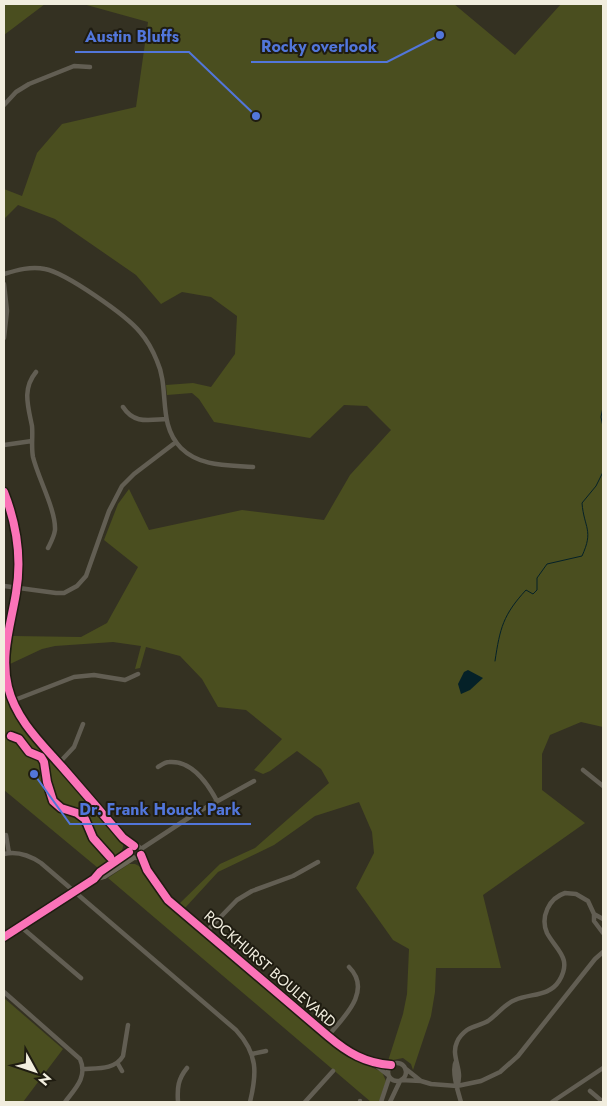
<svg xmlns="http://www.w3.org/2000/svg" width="607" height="1106" viewBox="0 0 607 1106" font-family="Jost,sans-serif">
  <rect width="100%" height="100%" fill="#343122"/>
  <path fill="#4a4e1f" d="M4 4H45L4 35Z
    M83 4H454L515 55 561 4H603V727L581 722 550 735 542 754V790L585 823 483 895 501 968H436L435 992 431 1016 413 1070 411 1064 403 1058 388 1061 403 1014 407 994 409 949 393 940 356 888 374 853 372 832 359 802 315 816 274 845 218 872 184 909 179 904 220 864 255 848 329 783 321 769 297 751 270 771 263 774 254 770 282 739 246 710 218 707 202 679 180 656 146 647 140 668 135 669 141 646 113 642 55 646 42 649 10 664 13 636 81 637 107 623 138 567 104 540 118 504 129 489 149 530 242 510 324 520 350 475 391 430 367 406 344 405 310 438 214 422 199 399 192 393 167 395 166 385 193 383 211 387 235 354 237 316 211 297 182 292 161 304 136 275 55 219 18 205 4 219V189L22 196 37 153 62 124 136 107 148 22Z
    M4 689C11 725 49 758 73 784 90 803 108 823 123 843 125 856 107 862 98 868L4 790Z
    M129 864H135L139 866 157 892 172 909 329 1043 352 1058 382 1072 386 1081 379 1102H371L108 878Z
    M4 998 63 1049 23 1102H4Z"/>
  <path fill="#052128" d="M468 670 483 678 470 690 461 694 458 684 464 672Z"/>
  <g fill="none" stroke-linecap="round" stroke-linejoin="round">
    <path stroke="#052128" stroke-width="1" d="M603 407 601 417 603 427
      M495 661C500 628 503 615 526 590L533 594 537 590V578L547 564 582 556C594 530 584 528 582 503L596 486 603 472"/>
    <path stroke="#625e53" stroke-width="4.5" d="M4 105 16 92 29 84 74 66 90 67
      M4 274C17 270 31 266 45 269 66 273 126 315 140 332 147 340 153 351 157 361 170 389 157 424 181 448 200 467 228 465 253 467
      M4 284 7 311 4 338
      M36 372C22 389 28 406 32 426 33 436 31 447 33 457 38 478 56 510 55 530 54 537 51 542 48 548
      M123 407C134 424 148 420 166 419
      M4 445 32 441
      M4 492C17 525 22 558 16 593 11 624 0 655 8 687 16 720 42 744 63 768 83 791 103 814 123 838L134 846
      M4 586 56 593H64L77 586 86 576 109 511 122 486 134 474 176 442
      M12 701 74 677 94 675 125 680 138 674
      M59 763 74 747 83 724
      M158 767C161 765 165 762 169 762 192 760 208 784 217 801
      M583 770 603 786
      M6 835 9 853
      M130 852a6 6 0 1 1 12 0a6 6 0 1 1-12 0Z
      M141 849 196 813 254 781
      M4 854C17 851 29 855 41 863L236 1030C258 1054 257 1073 250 1102
      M141 855 147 870 168 900 328 1036C348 1053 365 1063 391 1065
      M594 914 603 919
      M20 926 81 978
      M206 932 237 900 252 891 293 876 318 862
      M4 992 80 1059C88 1077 75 1089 65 1102
      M328 1036C343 1018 373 991 349 967
      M252 1054 266 1051
      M456 1061C451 1070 458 1092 461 1102
      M388 1072a9 9 0 1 1 18 0a9 9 0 1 1-18 0Z
      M118 1064 122 1071
      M374 1064 388 1075
      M83 1069C97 1068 115 1070 123 1056L128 1025
      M406 1069 421 1081
      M401 1080 421 1081 431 1084 457 1086 481 1081 500 1072 518 1056 595 959 603 952
      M457 1086C464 1070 450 1057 457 1042 459 1037 463 1033 467 1030 473 1026 481 1025 488 1021 498 1014 504 1004 515 1000 530 993 549 997 559 981 573 958 556 950 547 933 540 917 549 898 565 893L576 894 588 901 594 914V921L603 933
      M590 1091 603 1102
      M178 1102C177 1088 178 1079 187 1068
      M305 1102 333 1071
      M360 1102V1101
      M381 1102 389 1078
      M390 1102 400 1081
      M552 1102 603 1068"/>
    <path stroke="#6c6759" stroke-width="5.5" d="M94 879 105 876 133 858
      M4 937 94 879 100 872 129 852"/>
    <defs>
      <path id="cycleway" d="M4 492C17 525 22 558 16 593 11 624 0 655 8 687 16 720 42 744 63 768 83 791 103 814 123 838L134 846
        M11 736 19 739 29 752 41 757 44 762 47 782 53 801 61 808 77 813 85 819 93 838 110 857
        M141 855 147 870 168 900 328 1036C348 1053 365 1063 391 1065
        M4 937 94 879 100 872 129 852"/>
    </defs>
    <use href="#cycleway" stroke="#1f1c11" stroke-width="11"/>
    <use href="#cycleway" stroke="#fb73b8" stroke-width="8"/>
  </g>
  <g text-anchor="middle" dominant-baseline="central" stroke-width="4" stroke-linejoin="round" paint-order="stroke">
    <g font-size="15" fill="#f1edde" stroke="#1f1c11">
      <text transform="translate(270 969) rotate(41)">ROCKHURST BOULEVARD</text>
    </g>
  </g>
  <path fill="none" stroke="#5276da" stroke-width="2" d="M256 116L189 52H75M440 35L387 62H251M34 774L70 824H251"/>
  <g fill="#5276da" stroke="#1f1c11" stroke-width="2">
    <circle cx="256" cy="116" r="5"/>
    <circle cx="440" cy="35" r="5"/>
    <circle cx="34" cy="774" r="5"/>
  </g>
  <g font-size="16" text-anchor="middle" font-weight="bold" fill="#5276da" stroke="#1f1c11" stroke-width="4" stroke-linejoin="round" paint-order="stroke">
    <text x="132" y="42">Austin Bluffs</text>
    <text x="319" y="52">Rocky overlook</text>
    <text x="160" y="815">Dr. Frank Houck Park</text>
  </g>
  <rect width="607" height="1106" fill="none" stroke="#f1edde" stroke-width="10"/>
  <g transform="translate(35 1071) rotate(130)" stroke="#1f1c11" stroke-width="4" paint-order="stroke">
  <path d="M0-4L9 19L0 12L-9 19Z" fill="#f1edde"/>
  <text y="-8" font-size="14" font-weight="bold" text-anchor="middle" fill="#f1edde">N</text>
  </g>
</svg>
